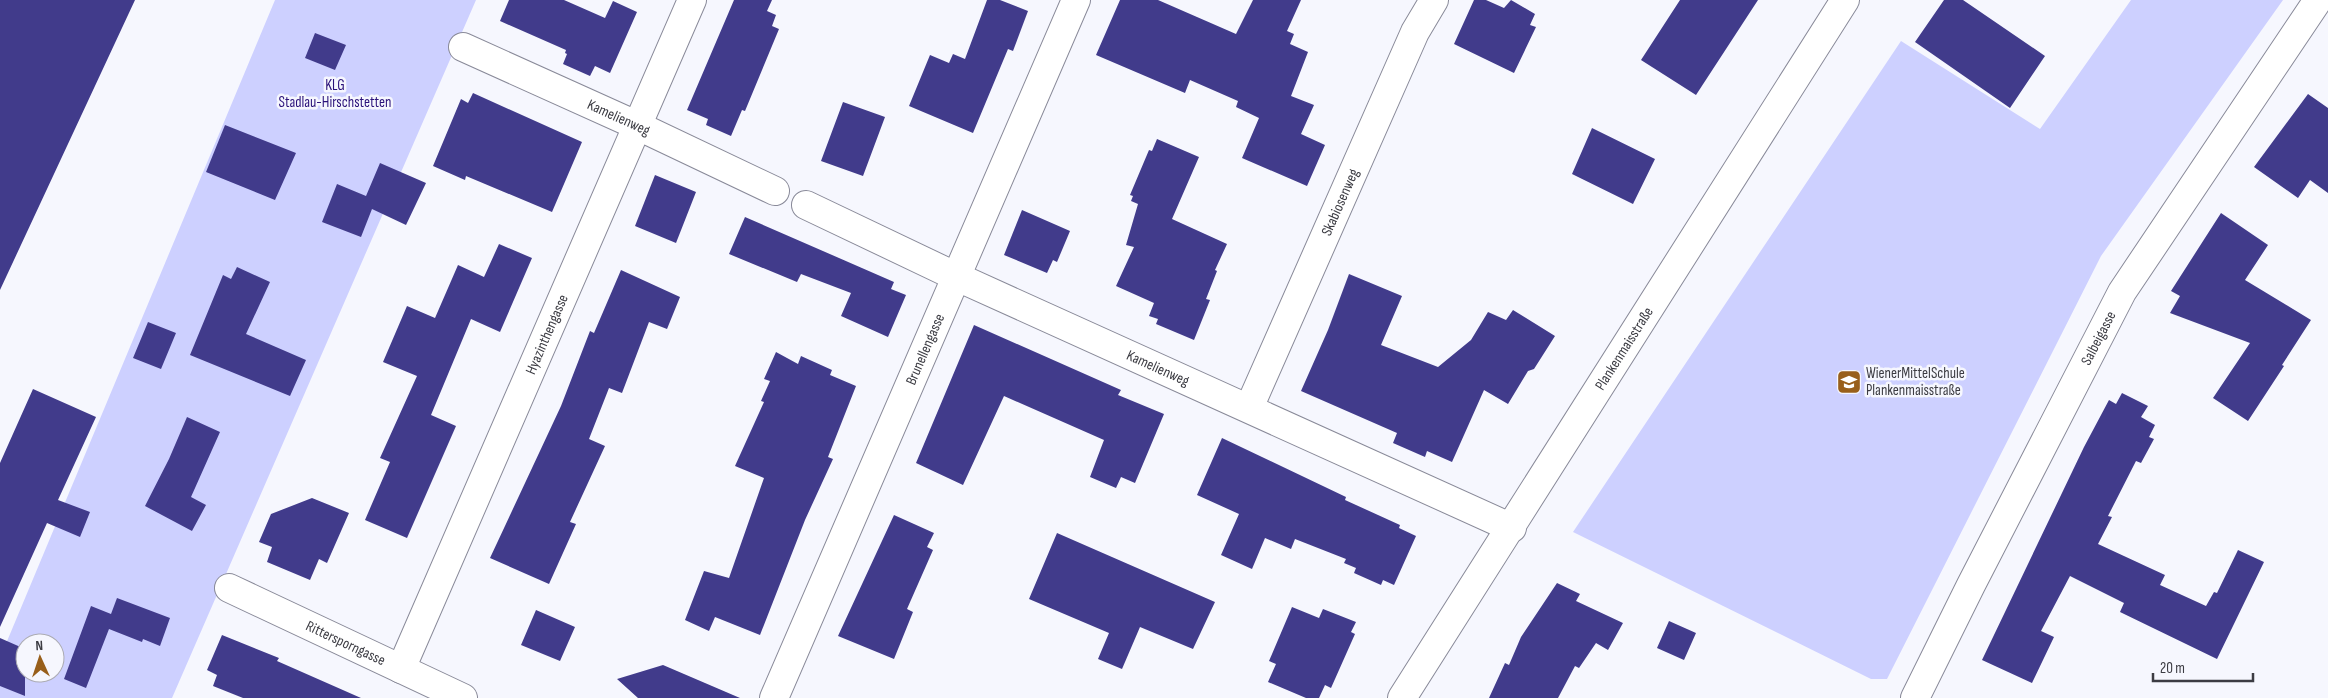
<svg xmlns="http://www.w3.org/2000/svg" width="2328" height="698" viewBox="0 0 2328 698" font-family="'Sofia Sans Condensed',sans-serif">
  <rect width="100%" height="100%" fill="#f6f7fe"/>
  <path fill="#cdd0ff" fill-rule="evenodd" d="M275 0H476L172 698H0V658ZM25 643H55V673H25Z
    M2131 0H2283L2101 256 1887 679H1871L1573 532 1901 41 2040 129Z"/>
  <path fill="#413b8b" d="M0 0H135L0 290Z
    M509 0H564L605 18 613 1 637 12 610 73 595 66 590 76 563 64 567 54 565 53 566 50 500 21Z
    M734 0H772L767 11 776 15 772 26 779 29 745 111 742 110 731 136 706 125 708 119 687 110Z
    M987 0H1000L1028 11 1013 51 1008 49 973 133 909 106 930 55 949 63 953 54 965 59Z
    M1120 0H1158L1236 34 1253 0H1301L1287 31 1294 34 1290 44 1308 52 1291 96 1314 105 1301 134 1325 145 1307 186 1242 158 1259 118 1236 107 1238 101 1190 80 1185 93 1096 55Z
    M1474 0H1486L1504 8 1511 0 1535 14 1530 25 1536 27 1514 73 1454 44Z
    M1680 0H1758L1696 95 1641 60Z
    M1944 0H1963L2045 56 2010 108 1915 42Z
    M315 33 346 45 335 70 305 58Z
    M473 93 582 142 552 212 466 176 465 180 433 166 461 99 468 103Z
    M2308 94 2328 108V193L2310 180 2298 198 2254 167Z
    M843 102 885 117 863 176 821 161Z
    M225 125 296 153 275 200 206 172Z
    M1592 128 1655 159 1633 204 1572 174Z
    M1157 139 1199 157 1172 219 1227 244 1215 270 1217 271 1206 299 1210 300 1194 340 1156 324 1158 319 1149 316 1154 303 1116 286 1134 247 1126 245 1138 204 1131 201 1133 196 1130 195 1149 150 1152 151Z
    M380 163 426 183 406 225 372 209 361 237 322 222 337 184 366 196Z
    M655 175 696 192 676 243 635 226Z
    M1022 210 1070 231 1057 262 1053 260 1047 273 1004 255Z
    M2221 213 2268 245 2245 280 2311 320 2282 365 2284 366 2248 421 2213 398 2250 343 2170 313 2180 296 2171 291Z
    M745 217 894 282 891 289 906 295 888 337 841 316 851 293 801 274 797 282 729 254Z
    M499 244 532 258 500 332 471 319 431 415 456 426 407 538 365 520 390 462 380 458 417 376 383 362 407 306 435 318 458 265 484 277Z
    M237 267 270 282 246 334 306 360 290 396 190 355 223 275 231 279Z
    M621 270 680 297 667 329 649 322 622 393 609 388 589 439 605 446 570 522 576 524 549 584 490 558 561 406 590 331 594 333Z
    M1349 274 1402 296 1381 345 1438 367 1471 340 1488 312 1506 320 1513 310 1555 336 1534 369 1528 371 1508 404 1484 390 1452 462 1427 451 1425 457 1393 443 1397 433 1301 391 1328 330Z
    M148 322 176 333 161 369 133 358Z
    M974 325 1121 390 1118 395 1164 414 1135 483 1121 477 1116 488 1090 477 1104 440 1004 396 963 485 916 463Z
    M776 352 798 364 801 356 832 370 830 375 856 386 828 457 833 459 805 520 760 635 715 617 709 631 685 620 704 571 729 578 764 478 735 466 764 402 761 401 770 381 764 379Z
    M33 389 96 417 58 500 90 512 80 537 47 523 0 627V463Z
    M2122 393 2148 406 2141 417 2155 425 2149 437 2154 439 2141 463 2136 461 2108 516 2112 517 2098 544 2165 575 2160 585 2206 606 2214 592 2217 593 2238 550 2264 562 2217 659 2120 612 2124 603 2070 576 2041 631 2054 637 2032 683 1982 660 2084 447 2109 400 2116 404Z
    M187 417 220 432 191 497 206 505 192 531 145 506 169 459Z
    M1222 438 1346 497 1345 500 1400 525 1399 528 1416 536 1394 585 1383 580 1381 585 1354 573 1356 568 1344 563 1346 559 1295 539 1291 549 1265 538 1252 569 1221 555 1239 514 1197 495Z
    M312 498 349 513 327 563 319 559 310 580 267 562 272 547 259 542 271 514Z
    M894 515 934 533 927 547 933 550 907 609 913 612 894 659 838 636Z
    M1057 533 1215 602 1193 649 1140 627 1122 669 1098 659 1109 633 1029 599Z
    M1557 583 1580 594 1576 601 1623 623 1608 650 1596 643 1579 668 1575 666 1558 698H1489L1505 663 1509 665 1521 637Z
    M117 598 170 618 160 646 143 639 142 642 109 629 86 688 64 679 91 606 111 614Z
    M1292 607 1319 618 1323 609 1356 622 1351 632 1355 634 1331 688 1325 685 1319 698H1306L1268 682 1276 664 1269 661Z
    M536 610 575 627 560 661 521 645Z
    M1669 621 1696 633 1684 660 1657 648Z
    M222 635 279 658 277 661 361 698H243L213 686 217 675 207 670Z
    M0 638 25 649V696L0 686Z
    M663 665 740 698H638L617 679Z"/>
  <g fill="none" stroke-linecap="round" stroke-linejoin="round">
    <defs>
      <g id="minor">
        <path id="s1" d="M463 47 636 125 775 191"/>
        <path id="s2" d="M806 205 955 276 1512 528"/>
        <path id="s3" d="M1249 408 1415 32 1434 0"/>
        <path id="s4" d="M229 588 463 698"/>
        <path id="s5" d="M401 669 692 0"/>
        <path id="s6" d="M774 698 1076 0"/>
        <path id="s7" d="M1402 698 1845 0"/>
        <path id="s8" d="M1915 698 1971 585 2122 292 2318 0"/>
      </g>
    </defs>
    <use href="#minor" stroke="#898a99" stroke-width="30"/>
    <use href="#minor" stroke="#fff" stroke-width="28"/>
  </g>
  <defs>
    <symbol id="school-square" viewBox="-11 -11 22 22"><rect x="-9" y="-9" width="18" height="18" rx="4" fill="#985f1b" stroke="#f6f7fe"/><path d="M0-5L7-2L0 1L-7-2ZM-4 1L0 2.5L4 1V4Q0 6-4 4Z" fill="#fff"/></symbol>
  </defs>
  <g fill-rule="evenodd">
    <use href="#school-square" x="1835" y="368" width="28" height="28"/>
  </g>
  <g text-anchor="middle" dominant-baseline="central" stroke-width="5" stroke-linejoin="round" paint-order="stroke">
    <g font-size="15" fill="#2b127a" stroke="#f6f7fe">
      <text x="335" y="85">KLG<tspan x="335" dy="17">Stadlau-Hirschstetten</tspan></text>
    </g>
    <g font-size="15" fill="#3c3c43" stroke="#f6f7fe">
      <text stroke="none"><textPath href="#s1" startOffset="171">Kamelienweg</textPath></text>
      <text stroke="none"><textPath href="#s3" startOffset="225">Skabiosenweg</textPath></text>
      <text stroke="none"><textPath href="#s5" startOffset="365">Hyazinthengasse</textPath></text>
      <text stroke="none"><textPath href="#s8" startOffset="404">Salbeigasse</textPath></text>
      <text stroke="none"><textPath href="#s6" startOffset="380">Brunellengasse</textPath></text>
      <text stroke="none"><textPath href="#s7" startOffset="414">Plankenmaisstraße</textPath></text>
      <text stroke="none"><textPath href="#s2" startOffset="388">Kamelienweg</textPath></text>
      <text stroke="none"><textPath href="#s4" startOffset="129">Rittersporngasse</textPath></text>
    </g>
    <g font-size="15" fill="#3c3c43" stroke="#f6f7fe" text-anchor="start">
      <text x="1866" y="373">WienerMittelSchule<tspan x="1866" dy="17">Plankenmaisstraße</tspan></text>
    </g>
  </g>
  <g transform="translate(40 658) rotate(357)"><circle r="24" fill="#f6f7fe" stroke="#acacb3"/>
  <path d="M0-4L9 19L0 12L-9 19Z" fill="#985f1b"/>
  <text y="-8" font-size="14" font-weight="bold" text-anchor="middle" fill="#3c3c43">N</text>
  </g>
  <path d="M2153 673v8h100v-8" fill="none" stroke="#3c3c43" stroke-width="2.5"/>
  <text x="2160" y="673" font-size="15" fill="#3c3c43" stroke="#f6f7fe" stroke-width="4" paint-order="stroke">20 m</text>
</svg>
